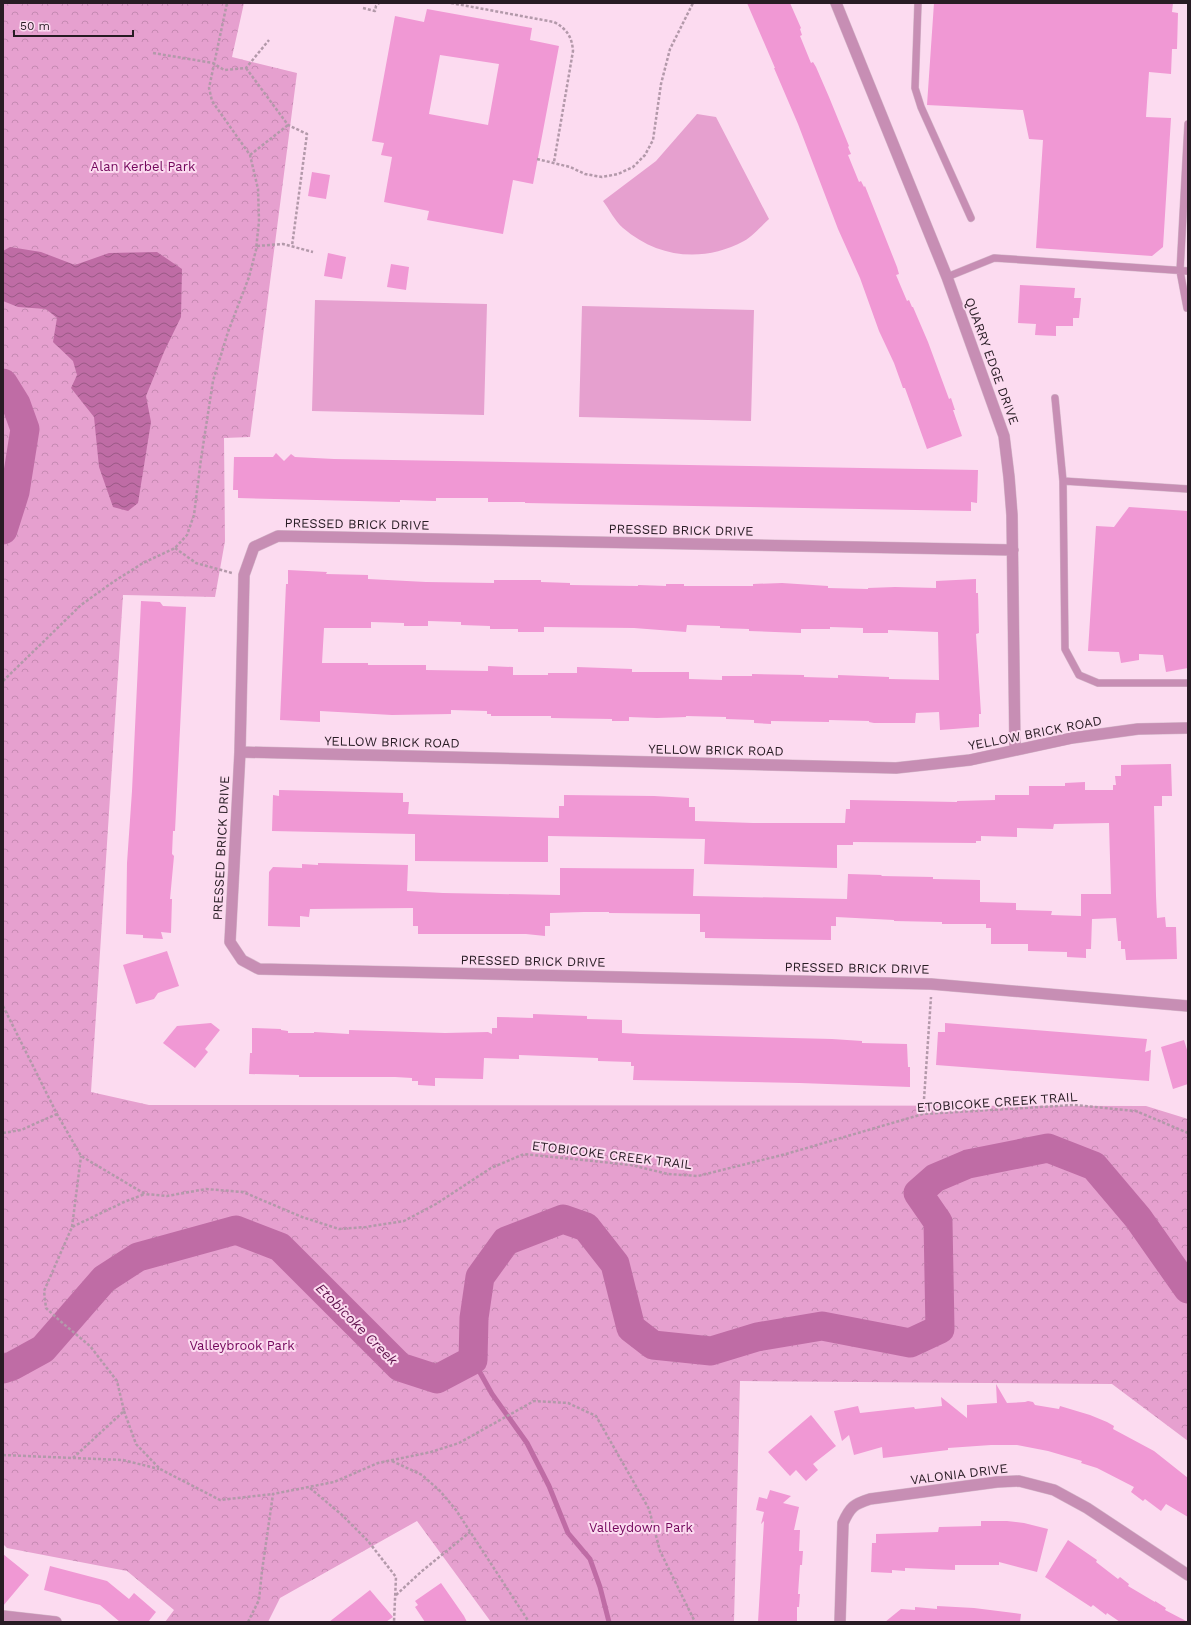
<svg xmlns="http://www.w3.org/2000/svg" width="1191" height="1625" viewBox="0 0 1191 1625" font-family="'Work Sans',sans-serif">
  <defs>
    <pattern id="park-crowns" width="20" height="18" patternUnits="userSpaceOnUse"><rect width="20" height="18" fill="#e6a0cf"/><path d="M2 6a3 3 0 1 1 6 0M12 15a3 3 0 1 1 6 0" fill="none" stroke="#c589b2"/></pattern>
    <pattern id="water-waves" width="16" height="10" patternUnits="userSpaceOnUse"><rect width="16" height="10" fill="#bf6ca5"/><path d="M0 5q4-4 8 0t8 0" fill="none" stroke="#9b5886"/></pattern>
  </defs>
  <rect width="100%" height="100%" fill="#fcdbf0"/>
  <path fill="#e6a0cf" d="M697 114 716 117 769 219C761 226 753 236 744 241 703 263 658 258 623 228 615 221 609 209 603 201L656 161Z
    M315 300 487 304 484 415 312 411Z
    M582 306 754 310 751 421 579 417Z"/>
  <path fill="url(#park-crowns)" d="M3 3H244L232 57 297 73 250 437 224 438 225 541 215 597 123 595 91 1092 149 1105 1146 1106 1188 1119V1441L1112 1384 740 1381 734 1622H491L417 1521 280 1598 268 1622H165L174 1610 127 1571 7 1548 3 1544Z"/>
  <path fill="url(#water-waves)" d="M10 247 41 252 75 265 109 253 157 252 182 269 181 317 164 352 146 396 151 422 138 503 128 511 113 507 99 467 94 417 71 388 77 375 73 361 53 342 57 318 46 309 18 307 3 301V251Z"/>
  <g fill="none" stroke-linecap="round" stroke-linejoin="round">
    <path stroke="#bf6ca5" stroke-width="5" d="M473 1360 492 1394 527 1443 549 1486 568 1533 590 1559 600 1587 609 1622"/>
    <path stroke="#bf6ca5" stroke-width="29" d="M3 383 16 404 25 429 15 492 3 530
      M3 1369 12 1366 43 1349 104 1279 138 1257 236 1230 280 1247 400 1367 437 1379 473 1360 474 1318 480 1277 506 1241 563 1219 586 1227 615 1264 631 1328 653 1345 711 1351 757 1337 822 1326 910 1343 940 1329 938 1222 918 1193 935 1178 968 1164 1048 1148 1094 1166 1138 1218 1188 1289"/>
  </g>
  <path fill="#f098d4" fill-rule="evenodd" d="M747 3H790L801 28 800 29 802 35 800 36 811 63 813 62 816 67 829 97 849 146 848 147 851 154 848 155 859 182 861 181 864 187 865 186 897 267 899 274 896 275 907 301 909 300 912 307H913L928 342 949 399 951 398 955 410H953L962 436 927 449 905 388H903L894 363 879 331 860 278 838 229 798 124 774 68H775Z
    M934 3H1173L1172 12 1178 13 1177 49H1172L1171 74 1149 72 1146 117 1171 118 1163 247 1152 256 1036 248 1043 140 1029 139 1023 110 927 105Z
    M427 9 532 28 530 40 559 46 533 184 513 180 503 234 427 220 429 211 384 202 392 157 381 155 384 143 372 141 395 16 424 22ZM440 55 499 64 488 125 429 114Z
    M312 172 330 175 326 199 308 196Z
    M328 253 346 257 342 279 324 276Z
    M391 264 409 267 406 290 387 287Z
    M1020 285 1075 288 1074 298H1081L1079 318H1073V326H1056V336L1035 335 1036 324 1018 323Z
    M276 453 284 461 291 454 295 457 334 459 978 470 977 503 971 502V511L525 503V502H488V498H436V501H434L400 500V502L238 498V490H233L234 457H273Z
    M1129 507 1188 511V668L1166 672 1163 655 1139 654V660L1121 663 1119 652 1088 651 1096 526 1114 527Z
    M288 570 327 572 326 574 368 575V579L426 582 494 583V580H541V582L570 583V585L638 586V585L666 586V584H684V586H753V584L782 583 828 586V588L868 589V588L895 587 936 588V581L976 579V593H978L979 633 976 634 981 714H979V727L940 730 939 712 916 713 915 723H874L869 722V721L829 720V722L771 721V724L754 723V720L726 719V717L686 716V717L657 718 629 717V721H612V719L551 718V716H491V714H487V711L451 710V714L392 715 320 711V722L280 720 286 584H288ZM428 621 461 622V625L490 626V629H518V632H544V627L634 628 686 632 687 625 720 626V628L749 629V631L801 633V629H830V627L863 628V633H888V630L938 632 939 680 889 679V677L838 675V678L804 677V675L752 674V676H722V680L689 679V672H632V669L577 667V673H548V675H513V667L488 666V671L426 670V665H368V663H322L324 628H371V622L404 623V626H428Z
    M141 601 160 602 163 606 186 607 175 831H173L172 854 174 856 170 899H172L171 933 161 932 163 939 143 938V935L126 934 127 863 132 791Z
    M1171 764 1172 796H1162V806H1154L1156 896 1157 918 1165 917 1166 927H1176L1177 959 1126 960 1125 949H1121V941H1118L1116 918 1092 919 1091 949H1086V958L1067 957V952L1028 951V944H991V928H986V924H942V922L894 921V920L836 917V926H831V940L705 938V932H700V914L609 913V912H584L550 913V926H545V936L526 934H418V926H413V908L310 909 309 917 300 916V927L268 926 269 872 273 867 302 868V864L318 865V863L408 865 407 891 443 893 560 895V868L694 869 693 896 847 899 848 874 882 875 881 876 933 877V879L980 880V902L1016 903V910L1052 911 1051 915 1081 916V894H1111L1109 823 1054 824 1053 829 1017 828V837L981 836V841H976V843L853 842V845H837V868L704 864 705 839 605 837 548 836V862L415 861V834L272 831 273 795 279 796V790L403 793V802H409L408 814 559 818V806H564V795L654 796 689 798V807H695V821L753 823H845L846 809H850V800L957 802V801L995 800V795H1029V786H1065V783L1085 782V790H1113V785H1116L1115 776H1121V765Z
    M167 951 179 986 158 993 154 999 136 1004 123 965Z
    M533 1014 587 1016V1019L622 1020V1033L640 1034 832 1039 862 1041V1043L907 1044 908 1067H910V1087L800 1083 633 1080 634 1066H631V1062L598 1061V1058L519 1055V1059L484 1058 483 1079 435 1078V1086L418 1085V1081H412V1078L395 1077H299V1075L249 1074 250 1053H252V1028L281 1029V1030L288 1031V1033H314V1032L349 1034V1030L445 1033 488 1032 492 1034V1028H497V1017L533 1018Z
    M211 1023 220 1030 205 1049 208 1052 195 1068 163 1043 177 1026Z
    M945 1023 1147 1039 1145 1052 1151 1050 1149 1081 936 1065 938 1032H945Z
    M1184 1040 1188 1053V1084L1173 1089 1161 1047Z
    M996 1384 1007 1403 1025 1402 1028 1401 1033 1402 1035 1405 1059 1409 1060 1406 1090 1415 1107 1422 1114 1426 1113 1429 1154 1451 1188 1478V1517L1166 1504 1161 1511 1145 1499 1143 1501 1131 1492 1134 1487 1097 1468 1081 1463 1082 1461 1048 1451 1017 1445H991L948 1448V1450L883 1458 882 1447 854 1455 849 1435 842 1441 834 1411 858 1406 860 1413 914 1407 915 1409 942 1406 941 1397 967 1418V1405L997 1403Z
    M811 1415 836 1446 813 1464 818 1470 806 1481 796 1470 790 1476 768 1452Z
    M770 1490 791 1496 783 1503 799 1507 794 1530H800L799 1551H803L802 1565H800L798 1594H800L799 1607H797V1622H758L764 1521 761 1524 764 1512 756 1510 759 1497 767 1499Z
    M981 1521H1007L1024 1523 1048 1529 1037 1572 999 1562V1565H955V1570L905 1568V1571L892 1570V1573L871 1572 872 1543H876V1534L938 1532 939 1527 981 1526Z
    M1068 1540 1097 1560 1096 1562 1118 1579 1120 1577 1129 1584 1128 1586 1155 1602V1601L1166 1608 1165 1610 1188 1622H1120L1107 1613 1106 1615 1093 1605 1091 1607 1045 1577Z
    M3 1554 29 1575 3 1606Z
    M50 1566 107 1581 129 1599 134 1593 156 1612 148 1622H120L100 1605 44 1590Z
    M441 1583 464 1616 467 1622H425L415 1607 418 1605 415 1601Z
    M370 1590 393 1617 386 1622H329Z
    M937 1606 974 1608 1021 1614 1020 1622H885L901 1609 915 1610V1607L937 1609Z"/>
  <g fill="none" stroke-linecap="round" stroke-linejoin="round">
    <defs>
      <path id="service" d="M918 3 915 88 921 107 971 218
        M947 277 994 258 1188 271
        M1187 308 1180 271 1188 124
        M1055 398 1063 481 1188 489
        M1063 481 1065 649 1079 675 1098 683H1188"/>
      <path id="minor" d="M836 3 947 277 1004 436 1009 477 1012 515 1015 750
        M1013 550 278 536 254 547 244 575 240 752 230 942 242 960 259 969 931 984 1188 1006
        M240 752 896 768 970 760 1072 738 1138 729 1188 728
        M3 1616 56 1622
        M840 1622 843 1523C850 1507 854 1504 870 1499L997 1482 1019 1481 1054 1490 1087 1508 1188 1575"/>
    </defs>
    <use href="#service" stroke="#d6b9cb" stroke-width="8"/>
    <use href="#minor" stroke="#d6b9cb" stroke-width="12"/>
    <path stroke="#b399aa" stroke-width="2.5" stroke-dasharray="3 2" stroke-linecap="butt" d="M451 3 554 22C567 29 572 37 573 51L554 162
      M363 8 375 11 376 6 379 3
      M153 53 213 63 224 70 246 68 269 40
      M246 68 288 125 307 134 292 246
      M250 155 288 125
      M537 159 570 167 585 174 602 177 618 174 633 167 645 155 653 140 661 84 670 49 693 3
      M257 246 283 244 313 252
      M175 548 196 563 232 573
      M3 681 81 605 113 582 143 563 175 548 187 535 194 515 201 459 213 381 228 332 249 277 256 250 259 221 258 189 250 155 212 101 209 88 227 3
      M3 1006 57 1114 81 1156 145 1194 167 1196 206 1189 243 1192 302 1217 339 1229 366 1227 404 1221 436 1204 491 1168 524 1154 631 1165 668 1174 698 1176 786 1154 923 1114 1074 1105 1136 1111 1188 1133
      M923 1114 931 997
      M3 1133 21 1130 57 1114
      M72 1227 81 1156
      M124 1411 136 1444 160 1469 220 1500 273 1494
      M3 1455 73 1458 124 1411 117 1381 90 1346 59 1320 46 1308 44 1291 72 1227 124 1202 145 1194
      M73 1458 123 1460 159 1469
      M392 1461 422 1475 440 1491 456 1510 529 1622
      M310 1488 342 1515 368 1541 396 1577 394 1622
      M396 1595 422 1571 470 1532
      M248 1622 259 1600 262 1571 273 1494 334 1482 378 1463 431 1452 459 1443 534 1401 568 1403 596 1416 649 1509 660 1551 695 1622"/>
    <use href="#service" stroke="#c78eb4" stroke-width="7"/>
    <use href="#minor" stroke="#c78eb4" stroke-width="11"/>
  </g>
  <g text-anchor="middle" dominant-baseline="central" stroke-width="4" stroke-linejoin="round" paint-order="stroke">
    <g font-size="13" fill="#72065b" stroke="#fcdbf0">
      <text x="143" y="166">Alan Kerbel Park</text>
      <text x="242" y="1345">Valleybrook Park</text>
      <text x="641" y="1527">Valleydown Park</text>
    </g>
    <g font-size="13" fill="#281c24" stroke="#fcdbf0">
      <text transform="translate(992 361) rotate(70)">QUARRY EDGE DRIVE</text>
      <text transform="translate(357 524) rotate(1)">PRESSED BRICK DRIVE</text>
      <text transform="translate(681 530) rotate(1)">PRESSED BRICK DRIVE</text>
      <text transform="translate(1035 733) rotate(-11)">YELLOW BRICK ROAD</text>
      <text transform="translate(392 742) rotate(1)">YELLOW BRICK ROAD</text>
      <text transform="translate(716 750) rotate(1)">YELLOW BRICK ROAD</text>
      <text transform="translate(221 848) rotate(-87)">PRESSED BRICK DRIVE</text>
      <text transform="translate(533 961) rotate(1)">PRESSED BRICK DRIVE</text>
      <text transform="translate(857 968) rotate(1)">PRESSED BRICK DRIVE</text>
      <text transform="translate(997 1102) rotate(-4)">ETOBICOKE CREEK TRAIL</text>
      <text transform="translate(612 1155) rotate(7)">ETOBICOKE CREEK TRAIL</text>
      <text transform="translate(959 1474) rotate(-7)">VALONIA DRIVE</text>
    </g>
    <g font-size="14" font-style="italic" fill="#61154e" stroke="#fcdbf0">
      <text transform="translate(357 1324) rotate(45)">Etobicoke Creek</text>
    </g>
  </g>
  <rect width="1191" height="1625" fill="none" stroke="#281c24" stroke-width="8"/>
  <path d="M14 30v6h119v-6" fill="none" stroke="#281c24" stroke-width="2"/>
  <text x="20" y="30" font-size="12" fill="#281c24" stroke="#fcdbf0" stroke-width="3" paint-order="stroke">50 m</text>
</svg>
